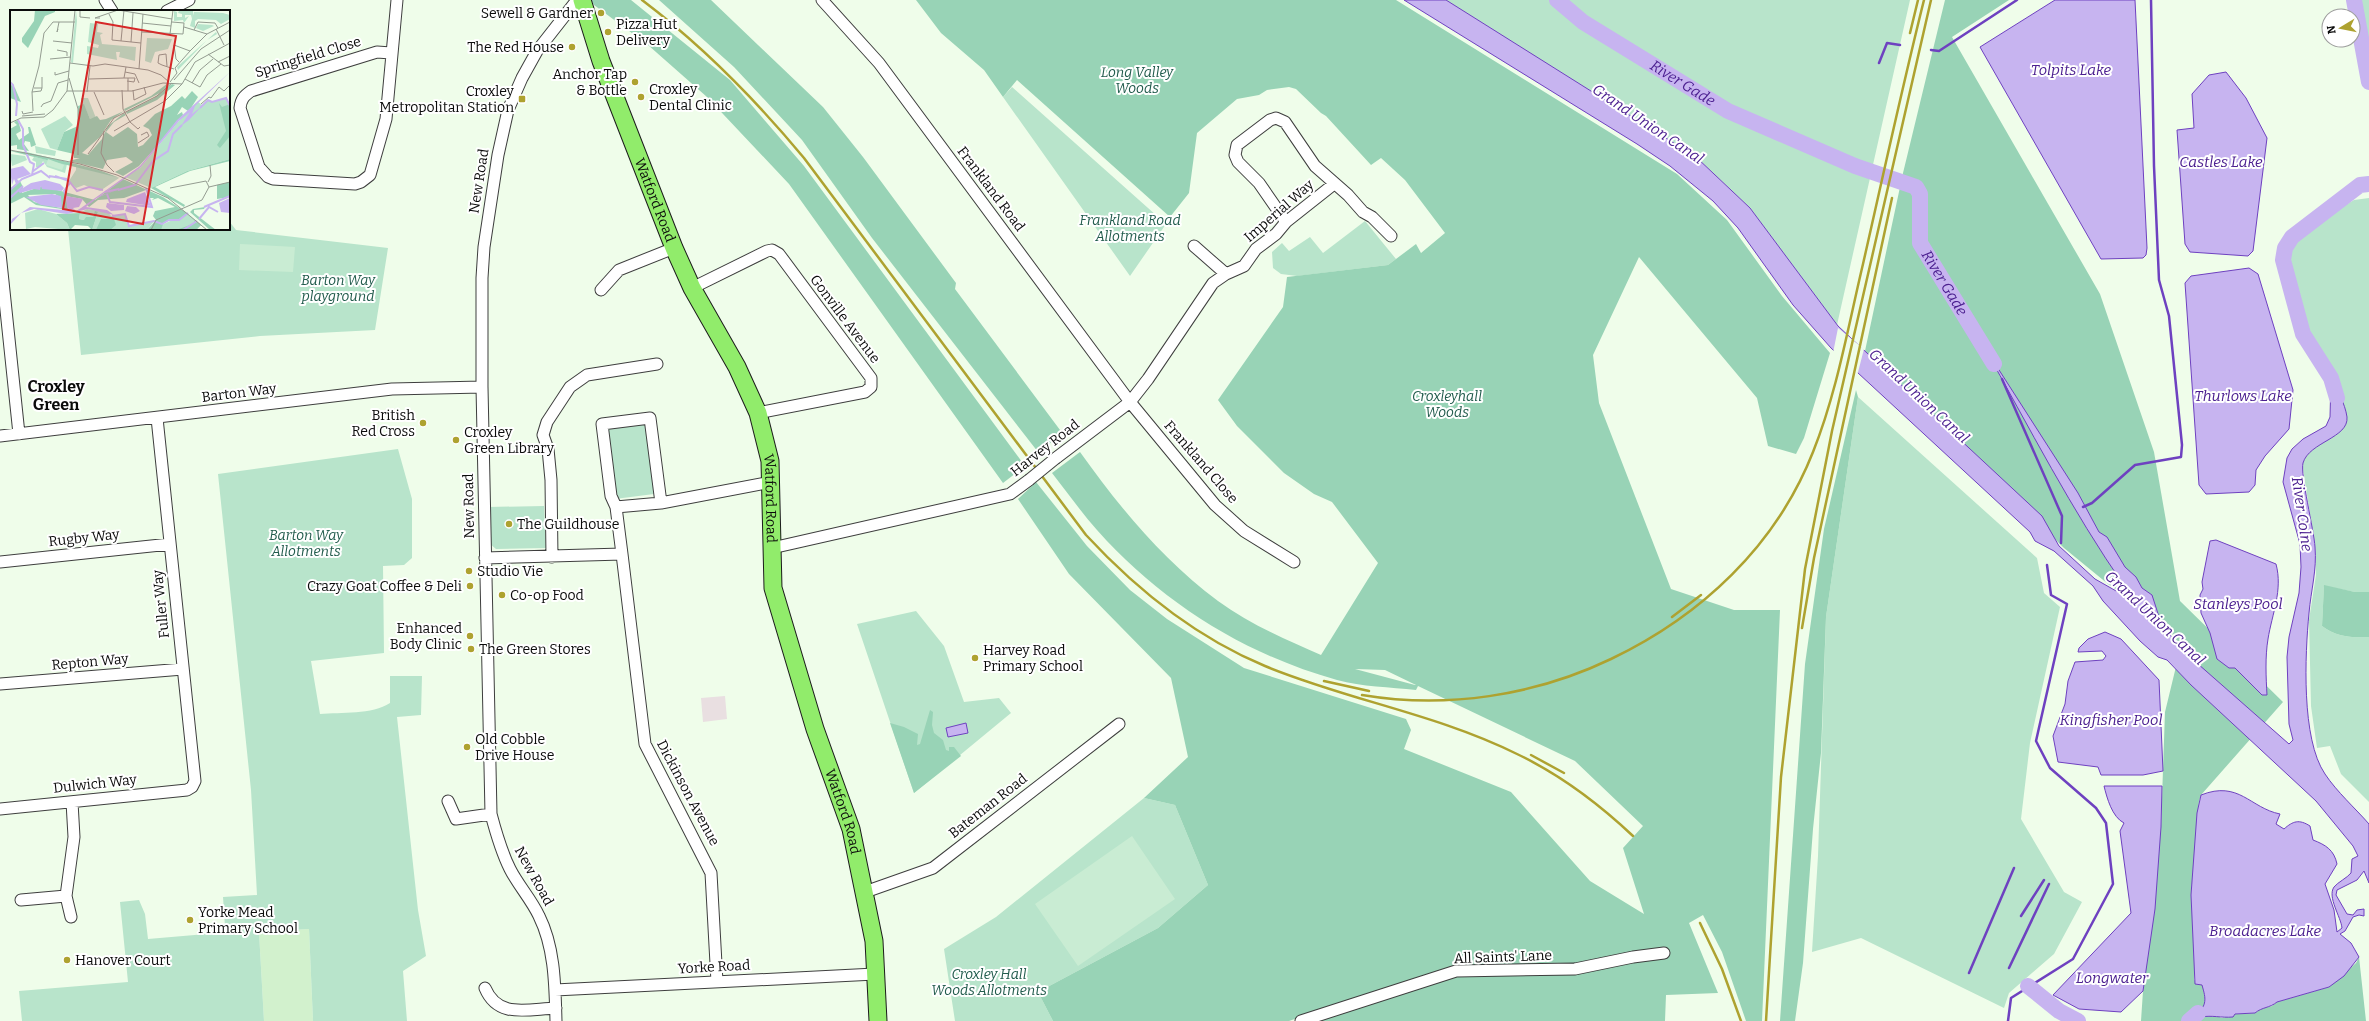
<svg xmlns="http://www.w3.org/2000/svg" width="2369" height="1021" viewBox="0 0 2369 1021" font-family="Bitter,serif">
  <rect width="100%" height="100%" fill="#effdea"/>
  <path fill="#e9dfe1" d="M725 696 727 719 703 722 701 698Z"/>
  <path fill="#d2f1cd" d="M309 929 313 1021H264L259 932Z"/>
  <path fill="#b8e4cb" d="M1445 0H1910L1837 325 1750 208 1696 157Z
    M2358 0H2369V66Z
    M1012 87 1166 224 1130 276 1003 97Z
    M2369 198V592H2355L2324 586 2322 626C2336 637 2352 638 2369 637V802L2341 774 2330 746 2317 748 2311 706 2309 620 2316 575 2315 546 2302 463 2310 450 2324 442 2345 409 2336 384 2306 331 2286 258 2287 249 2315 223 2354 200Z
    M229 221 236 230 388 248 375 330 260 336 81 355 68 229H229Z
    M1365 221 1396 259 1388 265 1297 276 1281 274 1273 268 1272 252 1282 243 1289 251 1310 237 1323 253Z
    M1858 397 2037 558 2044 593 2060 607 2030 743 2021 819 2064 892 2082 902 2054 954 2009 993 2004 1008 1861 938 1812 952 1818 856 1826 617Z
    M645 423 654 494 615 499 606 428Z
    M398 449 412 499V558L404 565 383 566 384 653 311 661 320 714C341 712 372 715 390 703V676H422L421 715 397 717 418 910 426 956 403 971 407 1021H313L309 929 259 932 264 1021H22L19 991 128 982 120 902 139 900 145 914 148 939 218 933 225 927 223 897 257 895 251 790 218 474Z
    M544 506 546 548 496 549 489 543 488 507Z
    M916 611 944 646 964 702 999 698 1011 713 914 793 857 624Z
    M1144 798 1175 805 1208 885 1158 928 1038 992 1053 1021H955L944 949 996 917Z"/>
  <path fill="#98d3b6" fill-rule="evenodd" d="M591 0H631L730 80 804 166 1025 466 1003 483 789 184 707 97 648 45 594 5Z
    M659 0H711L823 107 863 157 956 283 955 289 1063 434 1038 452 872 238 802 140 734 67Z
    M916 0H1396L1677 174 1727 220 1782 296 1830 353 1804 438 1796 454 1768 446 1757 398 1639 257 1593 355 1599 403 1671 589 1734 610H1780L1762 1021H1746L1722 952 1703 915 1689 923 1718 993 1666 995 1665 1021H1312L1309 1014 1289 1021H1053L1038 992 1158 928 1208 885 1175 805 1144 798 1188 757 1171 678 1069 574 1018 499 1036 482 1087 546 1130 590 1167 619 1244 668 1406 719 1411 730 1404 749 1511 792 1590 881 1644 914 1623 848 1643 826 1575 761 1418 686 1416 690C1390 687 1362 687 1337 680 1244 654 1161 602 1097 530 1081 512 1067 492 1052 473L1080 452C1120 508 1163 560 1218 601 1249 624 1287 640 1321 655L1378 563 1332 502 1314 494 1284 473 1237 426 1218 400 1283 307 1287 277 1388 265 1416 244 1421 253 1445 233 1405 180 1381 158 1371 165 1326 116 1321 113 1296 89 1289 87 1267 90 1259 95 1237 99 1197 133 1189 193 1170 217 1017 80 1003 97 984 70 941 33ZM1355 669 1385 670 1416 685H1415Z
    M1945 0H2009L1952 37 2100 294 2154 452 2180 601 2283 702 2201 795 2199 801 2191 895 2195 964 2194 980 2202 984 2206 1001 2201 1017 2214 1015 2222 1018 2235 1014 2255 1013 2260 1009 2272 1006 2277 1002 2329 987 2356 963 2359 957 2366 1021H2141L2143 991 2161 827 2165 712 2181 646 2162 620 2108 584 2064 548 1865 351 1903 173Z
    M1856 390 1858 397 1826 617 1821 753 1813 829 1803 963 1795 1021H1780L1805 664 1824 529Z
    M2324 585 2355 592H2369V637C2352 638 2336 637 2322 626Z
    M930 710 933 712 932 725 934 733 943 740 946 750 949 751V747H954L961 756 914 793 890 723 904 727 918 734 917 745 920 744Z"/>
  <path fill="#c9ecd3" d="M240 244 295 247 293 272 239 270Z
    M1132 836 1175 899 1078 966 1035 904Z"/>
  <path fill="#c7b4f0" stroke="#6e41c0" d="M1404 0H1446L1696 157 1750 208 1838 326 2042 516 2059 546 2095 579 2125 596 2127 592 2125 587C2072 511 2029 427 1983 345L2078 493 2099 532 2107 537 2125 567 2136 577 2142 588 2152 595 2161 623 2181 649 2289 744 2293 740 2289 724 2287 657 2289 637 2299 593 2301 567 2300 544 2283 482 2287 458 2292 449 2303 439 2326 426 2330 417 2331 378C2337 390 2345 403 2347 417 2349 438 2309 442 2303 463 2300 474 2314 530 2315 547 2317 570 2311 590 2309 613 2305 654 2301 739 2325 774 2337 792 2355 808 2369 824V883L2364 871 2357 880 2337 890 2336 895 2347 914 2353 915 2357 910 2364 909V916L2359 915 2353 917 2345 931 2340 934 2351 943 2359 957 2344 976 2329 987 2277 1002C2270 1008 2262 1007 2255 1013L2235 1014 2233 1017C2221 1018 2212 1015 2201 1017L2198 1013C2208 1004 2205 996 2202 985L2195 984 2191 895 2197 813 2201 795C2239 780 2250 808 2280 814L2276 824 2284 829C2293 821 2299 819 2310 826L2313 840C2326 845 2334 850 2337 864L2325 884 2334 910 2337 932 2342 928C2341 917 2327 897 2334 887 2338 882 2347 878 2351 873L2352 859 2358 856 2353 846 2316 801 2191 685 2167 660 2158 657 2140 641 2103 601 2093 586 2054 551 2035 541 2030 532 1831 348 1793 305 1738 228 1713 201 1670 166 1637 144Z
    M2055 0H2135L2147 248 2146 255 2143 258 2101 259 1980 47Z
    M2226 72 2246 98 2267 138 2253 251 2248 256 2190 252 2185 244 2177 130 2194 128 2192 94 2209 75Z
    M2249 268 2258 274 2293 390 2289 429 2265 456 2256 470 2255 485 2249 492 2206 494 2199 485 2185 283 2191 276Z
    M2216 540 2276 564C2283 590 2272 614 2268 639 2265 657 2266 677 2267 695H2262L2235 668H2229L2217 659 2210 633 2201 613 2200 595 2203 589 2202 582 2210 541Z
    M2105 632 2121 639 2159 680 2163 771 2143 775H2101L2098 767 2058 762 2053 736 2065 704 2068 681 2075 662 2103 660 2106 656 2102 651 2078 652 2079 648 2088 639Z
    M966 723 968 733 948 737 946 728Z
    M2104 786H2162L2161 827 2155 909 2143 991 2121 1012 2079 1009 2053 995 2131 913 2120 831 2124 823C2112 817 2107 798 2104 786Z"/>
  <path fill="#effdea" d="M1838 328 1864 349 1857 376 1833 353Z"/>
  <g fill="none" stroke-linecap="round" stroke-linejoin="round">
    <path stroke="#6e41c0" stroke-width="2.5" d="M1931 50 1939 51 2017 0
      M1879 63 1887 43 1900 45
      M2002 379 2062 516 2061 543
      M2083 507 2092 503 2135 465 2181 457 2182 445 2169 316 2159 280 2154 166 2151 0
      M2021 916 2044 880
      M2009 968 2049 884
      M1969 973 2014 868
      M2008 1021 2011 998 2073 959 2113 884 2106 823 2096 808 2050 768 2036 741 2067 604 2051 595 2047 565"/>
    <g stroke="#c7b4f0" stroke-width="16">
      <path id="s1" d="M1557 0 1583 22 1728 111 1855 166 1916 187 1920 194V243L1994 364"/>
      <path d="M2354 0 2369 82"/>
      <path d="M2337 398 2331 378 2303 334 2283 260 2285 248 2292 237 2360 185 2369 184"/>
      <path d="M2028 986 2059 1011 2078 1021"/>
      <path d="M2189 1021 2198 1013"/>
    </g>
    <defs>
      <path id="minor" d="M105 0 112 11
        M822 0 879 63 1130 402 1215 505 1244 531 1294 562
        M167 11 189 0
        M391 53 377 52 251 91C244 96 241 99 240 108L259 167 268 177 273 179 355 184 361 182 370 175 386 119 397 0
        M1286 222 1259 183 1238 162 1235 155 1237 145 1270 120 1276 118 1285 122 1315 166 1348 195 1363 212 1372 217 1391 236
        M0 253 19 434
        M1226 274 1244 266 1256 249 1276 234 1286 222 1334 184
        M692 288 767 251 772 250 779 254 871 378V387L865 392 758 413
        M601 290 619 270 674 248
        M0 436 392 389 482 387
        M1056 458 1130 402 1148 379 1213 283 1226 274 1194 246
        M616 507 611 496 602 424 650 418 661 503
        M772 548 1010 494 1029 480
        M622 554 645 744 711 873 717 982
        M552 557 551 480 548 449 543 435 547 422 570 387 587 375 657 364
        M485 558 622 554 616 507 661 503 771 482
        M0 562 170 544
        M0 684 183 669
        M448 801 456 819 491 814
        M0 809 187 790 192 787 195 781 157 418
        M865 892 933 868 1119 724
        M66 896 71 917
        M21 900 66 896 74 837 72 802
        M485 988C498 1019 527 1009 556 1008
        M555 990 875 974
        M556 1021C555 986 555 948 539 916 531 899 518 885 510 869 501 851 496 833 491 814L482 387V278L484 247 498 155 508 110 522 78 537 51 577 0
        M1301 1021 1456 971 1575 969 1633 957 1664 953"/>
      <g id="primary">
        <path id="s2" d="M582 0 601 61 674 248 692 288 737 367 758 413 770 461 773 588 815 729 851 829 874 941 878 1021"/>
      </g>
    </defs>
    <use href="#minor" stroke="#3e3e3e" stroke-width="13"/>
    <use href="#primary" stroke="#1c1c1c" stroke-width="19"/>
    <use href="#minor" stroke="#fff" stroke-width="11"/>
    <use href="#primary" stroke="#91ec6b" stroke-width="17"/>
    <path stroke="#aea230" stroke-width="2.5" d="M642 0C703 46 755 99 804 158L1086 535C1137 590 1195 637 1265 666 1347 700 1437 714 1517 754 1561 775 1598 803 1633 836
      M1910 33 1918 0
      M1672 617 1701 595
      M1802 628 1814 558 1892 198
      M1324 681 1369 691
      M1362 695C1446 709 1534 696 1611 659 1701 616 1776 546 1813 452 1837 392 1848 327 1863 264 1883 176 1902 88 1924 0
      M1531 755 1564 773
      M1700 923 1722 969 1741 1021
      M1766 1021 1781 777 1805 569 1832 431 1931 0"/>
    <defs>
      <path id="minor-bridge" d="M1029 480 1056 458"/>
    </defs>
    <use href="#minor-bridge" stroke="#3e3e3e" stroke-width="13" stroke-linecap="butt"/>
    <use href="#minor-bridge" stroke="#fff" stroke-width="11"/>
  </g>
  <g fill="#aea230" stroke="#fff" stroke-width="1.5">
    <circle cx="601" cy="13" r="4"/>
    <circle cx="608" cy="32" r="4"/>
    <circle cx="572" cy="47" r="4"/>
    <circle cx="635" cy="82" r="4"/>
    <circle cx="641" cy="97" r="4"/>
    <rect x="518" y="95" width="8" height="8" rx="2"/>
    <circle cx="423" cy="423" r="4"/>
    <circle cx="456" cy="440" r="4"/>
    <circle cx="509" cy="524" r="4"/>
    <circle cx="469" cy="571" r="4"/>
    <circle cx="470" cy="586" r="4"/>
    <circle cx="502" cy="595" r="4"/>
    <circle cx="470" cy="636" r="4"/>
    <circle cx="471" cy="649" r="4"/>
    <circle cx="975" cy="658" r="4"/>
    <circle cx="467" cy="747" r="4"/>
    <circle cx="190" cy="920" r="4"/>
    <circle cx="67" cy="960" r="4"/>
  </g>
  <g text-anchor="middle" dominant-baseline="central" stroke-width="4" stroke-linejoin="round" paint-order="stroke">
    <g font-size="14" fill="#0b0b0b" stroke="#fff" text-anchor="start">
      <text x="593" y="13" text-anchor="end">Sewell &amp; Gardner</text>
      <text x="616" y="24">Pizza Hut<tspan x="616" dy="16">Delivery</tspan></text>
      <text x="564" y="47" text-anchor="end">The Red House</text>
      <text x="627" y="74" text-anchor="end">Anchor Tap<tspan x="627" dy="16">&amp; Bottle</tspan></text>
      <text x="649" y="89">Croxley<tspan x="649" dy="16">Dental Clinic</tspan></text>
      <text x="514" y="91" text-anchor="end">Croxley<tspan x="514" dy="16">Metropolitan Station</tspan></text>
      <text x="415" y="415" text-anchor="end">British<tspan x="415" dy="16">Red Cross</tspan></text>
      <text x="464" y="432">Croxley<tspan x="464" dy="16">Green Library</tspan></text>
      <text x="517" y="524">The Guildhouse</text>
      <text x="477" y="571">Studio Vie</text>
      <text x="462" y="586" text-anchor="end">Crazy Goat Coffee &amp; Deli</text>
      <text x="510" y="595">Co-op Food</text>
      <text x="462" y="628" text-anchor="end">Enhanced<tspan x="462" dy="16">Body Clinic</tspan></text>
      <text x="479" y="649">The Green Stores</text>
      <text x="983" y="650">Harvey Road<tspan x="983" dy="16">Primary School</tspan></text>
      <text x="475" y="739">Old Cobble<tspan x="475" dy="16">Drive House</tspan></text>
      <text x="198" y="912">Yorke Mead<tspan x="198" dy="16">Primary School</tspan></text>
      <text x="75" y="960">Hanover Court</text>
    </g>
    <g font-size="14" fill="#0b0b0b" stroke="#fff">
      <text transform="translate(308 57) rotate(-17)">Springfield Close</text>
      <text transform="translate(479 181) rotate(-81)">New Road</text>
      <text transform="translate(991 189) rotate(53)">Frankland Road</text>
      <text stroke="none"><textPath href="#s2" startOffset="213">Watford Road</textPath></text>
      <text transform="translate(1279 211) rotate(-41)">Imperial Way</text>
      <text transform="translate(845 319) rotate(53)">Gonville Avenue</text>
      <text transform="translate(239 393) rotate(-7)">Barton Way</text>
      <text transform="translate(1045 448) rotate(-38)">Harvey Road</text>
      <text transform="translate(1201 462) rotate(49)">Frankland Close</text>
      <text stroke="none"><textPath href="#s2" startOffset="537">Watford Road</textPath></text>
      <text transform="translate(469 506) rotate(-91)">New Road</text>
      <text transform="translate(84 538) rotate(-6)">Rugby Way</text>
      <text transform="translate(161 604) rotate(-96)">Fuller Way</text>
      <text transform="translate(90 662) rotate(-5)">Repton Way</text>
      <text transform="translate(95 784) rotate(-6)">Dulwich Way</text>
      <text transform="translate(688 793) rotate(62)">Dickinson Avenue</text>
      <text transform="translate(988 806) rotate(-38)">Bateman Road</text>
      <text stroke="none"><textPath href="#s2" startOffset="861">Watford Road</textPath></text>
      <text transform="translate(534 876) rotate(61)">New Road</text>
      <text transform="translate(1503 957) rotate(-2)">All Saints' Lane</text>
      <text transform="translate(714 967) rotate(-3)">Yorke Road</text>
    </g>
    <g font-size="14" font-style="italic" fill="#225c4d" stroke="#fff">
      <text x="1137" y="72">Long Valley<tspan x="1137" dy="16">Woods</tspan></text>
      <text x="1130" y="220">Frankland Road<tspan x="1130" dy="16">Allotments</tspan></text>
      <text x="338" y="280">Barton Way<tspan x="338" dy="16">playground</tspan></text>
      <text x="1447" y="396">Croxleyhall<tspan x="1447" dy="16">Woods</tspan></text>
      <text x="306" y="535">Barton Way<tspan x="306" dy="16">Allotments</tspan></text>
      <text x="989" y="974">Croxley Hall<tspan x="989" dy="16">Woods Allotments</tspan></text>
    </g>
    <g font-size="15" font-style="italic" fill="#4c2090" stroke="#fff">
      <text x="2071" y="70">Tolpits Lake</text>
      <text stroke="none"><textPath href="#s1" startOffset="151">River Gade</textPath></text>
      <text transform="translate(1648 124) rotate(34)">Grand Union Canal</text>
      <text x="2221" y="162">Castles Lake</text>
      <text stroke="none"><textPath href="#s1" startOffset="511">River Gade</textPath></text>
      <text transform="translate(1919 396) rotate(43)">Grand Union Canal</text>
      <text x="2243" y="396">Thurlows Lake</text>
      <text transform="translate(2302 514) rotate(82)">River Colne</text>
      <text x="2238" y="604">Stanleys Pool</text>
      <text transform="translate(2155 618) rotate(43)">Grand Union Canal</text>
      <text x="2111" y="720">Kingfisher Pool</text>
      <text x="2265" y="931">Broadacres Lake</text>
      <text x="2112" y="978">Longwater</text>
    </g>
    <g font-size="16" font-weight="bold" fill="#0b0b0b" stroke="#fff">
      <text x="56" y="386">Croxley<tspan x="56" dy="18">Green</tspan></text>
    </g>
  </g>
  <g transform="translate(10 10)">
    <rect width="220" height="220" fill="#effdea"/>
    <path d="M66 0 67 11 63 53 61 52ZM164 1 167 2V7H172V4L168 3 169 1H183V5L182 9 181 5H175V8L179 6 174 13 173 10 164 11ZM184 2 213 3 220 5V9L211 14 206 10 188 9 185 11V18L180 16ZM80 13 88 14 87 22 93 23 90 25 92 34 126 37 125 51 109 47 110 42H106L107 50 77 44V36L88 38 89 35 78 32ZM188 14 202 15 204 16 193 21 186 18ZM206 22 207 24 197 30 168 60 167 57ZM137 28 162 29 158 39 145 42 141 53 135 51ZM71 88H78L86 108 80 109 74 95H71ZM216 88 220 100V149L177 161 141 178 115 167 130 158 168 112 188 92 192 95 198 90 202 92ZM55 106 63 115 54 122 47 140 40 138 31 119ZM25 136 46 141 45 146 26 143ZM0 144 15 146 17 150 2 156ZM24 147 57 154 55 163 37 157 33 151 30 157H26V152L22 150ZM66 156 92 162 109 168 90 181 74 175 66 178 59 171 66 160ZM28 199 46 204 57 213 60 220 25 217 16 219 15 203ZM77 199 98 202 101 206 115 204 119 216 144 211 137 220H82L88 202 83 204V207L74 210 69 209 70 203ZM177 203 191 215 186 220H141Z" fill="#b8e4cb"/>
    <path d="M25 0H45V2L35 6 18 38 12 32V28L24 11ZM158 73H161L150 83 115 101 114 99 141 86ZM0 74 5 78 11 92 0 88ZM162 74 165 75 147 90 117 104 116 102 144 88ZM182 81 188 87 181 98 178 101 172 97 167 105 172 102 173 105 149 134 129 156 113 166 105 162 123 152 116 147 97 150 93 159 59 151 70 148H64V144L47 140 54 122 68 116V96L74 94 80 109 87 106 90 110 96 109 114 101 101 110 90 127 72 143 78 145 92 129 98 116 114 103 116 105 104 112 96 122 103 127 118 117 127 124 128 137 133 135 142 125 139 119 133 116 145 104 161 96 172 86 175 89ZM209 93 212 97 220 94V126L210 138 207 135 216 121ZM8 110 11 121 6 124 9 130 19 123 18 117H20L26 135 21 137 20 132 15 131 14 134 19 141 7 139V135L0 136V119L7 115 4 112ZM0 141 16 142 66 154 89 160 110 168ZM220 149V151L180 161 145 177 175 195 174 197 141 178 177 161ZM113 169 153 187 177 203 169 210H159L153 214 151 220H137L146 210 143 206 145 201 165 197 148 188 142 190 144 188H140L136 180 114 188 88 190 79 197 72 189 56 186 58 200 26 195 14 187 0 194V179L10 171 13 177 12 183 32 176 85 190ZM45 184 51 188V198L24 192 18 185ZM220 172V187L207 189V175ZM195 197 194 199 184 200V203L206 220H200L180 202 183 199ZM85 201 88 202 82 220 78 216 65 215 60 220 57 213 46 204 70 203 69 209 74 210 76 207H83ZM91 209H104L106 215 100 220H86ZM185 210 191 215 186 220H166L183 214Z" fill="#98d3b6" fill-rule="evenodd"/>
    <path d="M38 149 54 155 52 160 36 155Z" fill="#c9ecd3"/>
    <path d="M220 62 185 96 182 104 192 96 179 110 171 116 180 102 169 111 130 158 90 186 111 178 87 188 76 197 97 200 104 205 78 199 57 204 24 199 11 203 0 215 2 209 20 197 64 201 63 199 62 201 57 198 56 186 73 189 69 197 63 198 66 201 71 198 130 156 167 110ZM13 156 21 164 7 169 9 171 6 174 4 169 2 175 0 159ZM35 170 50 174 54 178 52 181 32 179 31 176 30 180 24 179 10 183 8 181 21 173ZM135 182 141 196 116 192 117 189ZM42 184 51 186 52 198 31 195 16 187ZM220 188V203L211 202 209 193ZM97 193 114 195V200L101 201 96 197ZM117 196 126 197 130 201 124 204 115 201Z" fill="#c7b4f0"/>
    <path fill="none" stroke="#c7b4f0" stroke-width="2" d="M0 72 3 75 7 94 6 106M190 98 198 90 202 92 216 88 220 96M22 162 34 153M22 165 31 161 40 168M39 166 57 169M45 166 59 171 67 181 79 177 93 180M0 180 12 169 22 165 24 154 20 152 13 135V119L8 110M108 180 125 175 143 151 158 141 163 124 172 115M95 182 109 179M97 184 100 192 142 197 136 178M56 186 54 181 60 173M0 188 13 176M194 197 220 186M102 206 115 204 119 216 144 211 152 214 159 210H169L178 203M189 209 199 197 208 202M173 220 187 211"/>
    <path fill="none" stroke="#949c91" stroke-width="1" d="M70 0V7L80 8M99 4 103 12 102 30 131 33M90 8H85L108 0 162 9M132 13 161 16M174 17 197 24M48 19 47 22 49 12M206 19 214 35M184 20 188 12 205 13 208 18M132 22 173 24 174 13 162 12M160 24 163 0M43 31 62 33M111 31 114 0M121 32 123 3M47 40 57 42V46M198 44 214 56 220 55M40 49 61 47M169 52 166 49 164 35 180 41M208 52 220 46M60 53 83 56 95 54 138 60 151 65 159 72M157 56 156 44 149 45 148 53 152 55 164 59M116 57 114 68H118V81M129 59 133 4M45 62V65L59 61M115 62 125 64 129 73M59 68 68 99V145M79 69 114 68M175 69 190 77 197 65 211 54M164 70 191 39 220 20M117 71 124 72 125 68H118M160 72 167 63 165 58 180 41 197 24 220 12M182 73 190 60 203 49M24 78H32V67M112 80 113 99 120 112 128 119 130 117M123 80 124 90 136 84 134 77M57 81 65 0M22 82 31 81 32 78M77 82 80 56M84 82 94 105M191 94 199 87 201 88 209 77 214 81 220 75M31 97 33 94 41 91 48 73 58 70M12 101 13 104 23 102M23 101 22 82 29 56 34 23 43 12H65M12 106 35 104M0 113 11 108 34 107 43 100 57 81H122L153 73 172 74 185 52 220 33M94 121 91 143 97 155 104 162M104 121 155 91 172 74M128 133 139 126 137 122 131 125M0 140 70 154 107 165 158 188 197 220M78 144 104 108 147 86 162 73M198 172 201 166 200 155M160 178 196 171 199 177M21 220H41M141 220 146 210 192 190 199 177 220 172"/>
    <path fill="#d62828" fill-opacity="0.15" stroke="#d62828" stroke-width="2" d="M86 12 166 26 133 214 53 199Z"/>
    <rect width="220" height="220" fill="none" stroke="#0b0b0b" stroke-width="2"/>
  </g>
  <g transform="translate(2341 28) rotate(260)"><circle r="19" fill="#ffffff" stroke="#9d9d9d"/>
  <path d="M0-3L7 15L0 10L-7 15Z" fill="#aea230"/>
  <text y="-6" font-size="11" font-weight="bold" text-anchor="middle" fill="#0b0b0b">N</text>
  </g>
</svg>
